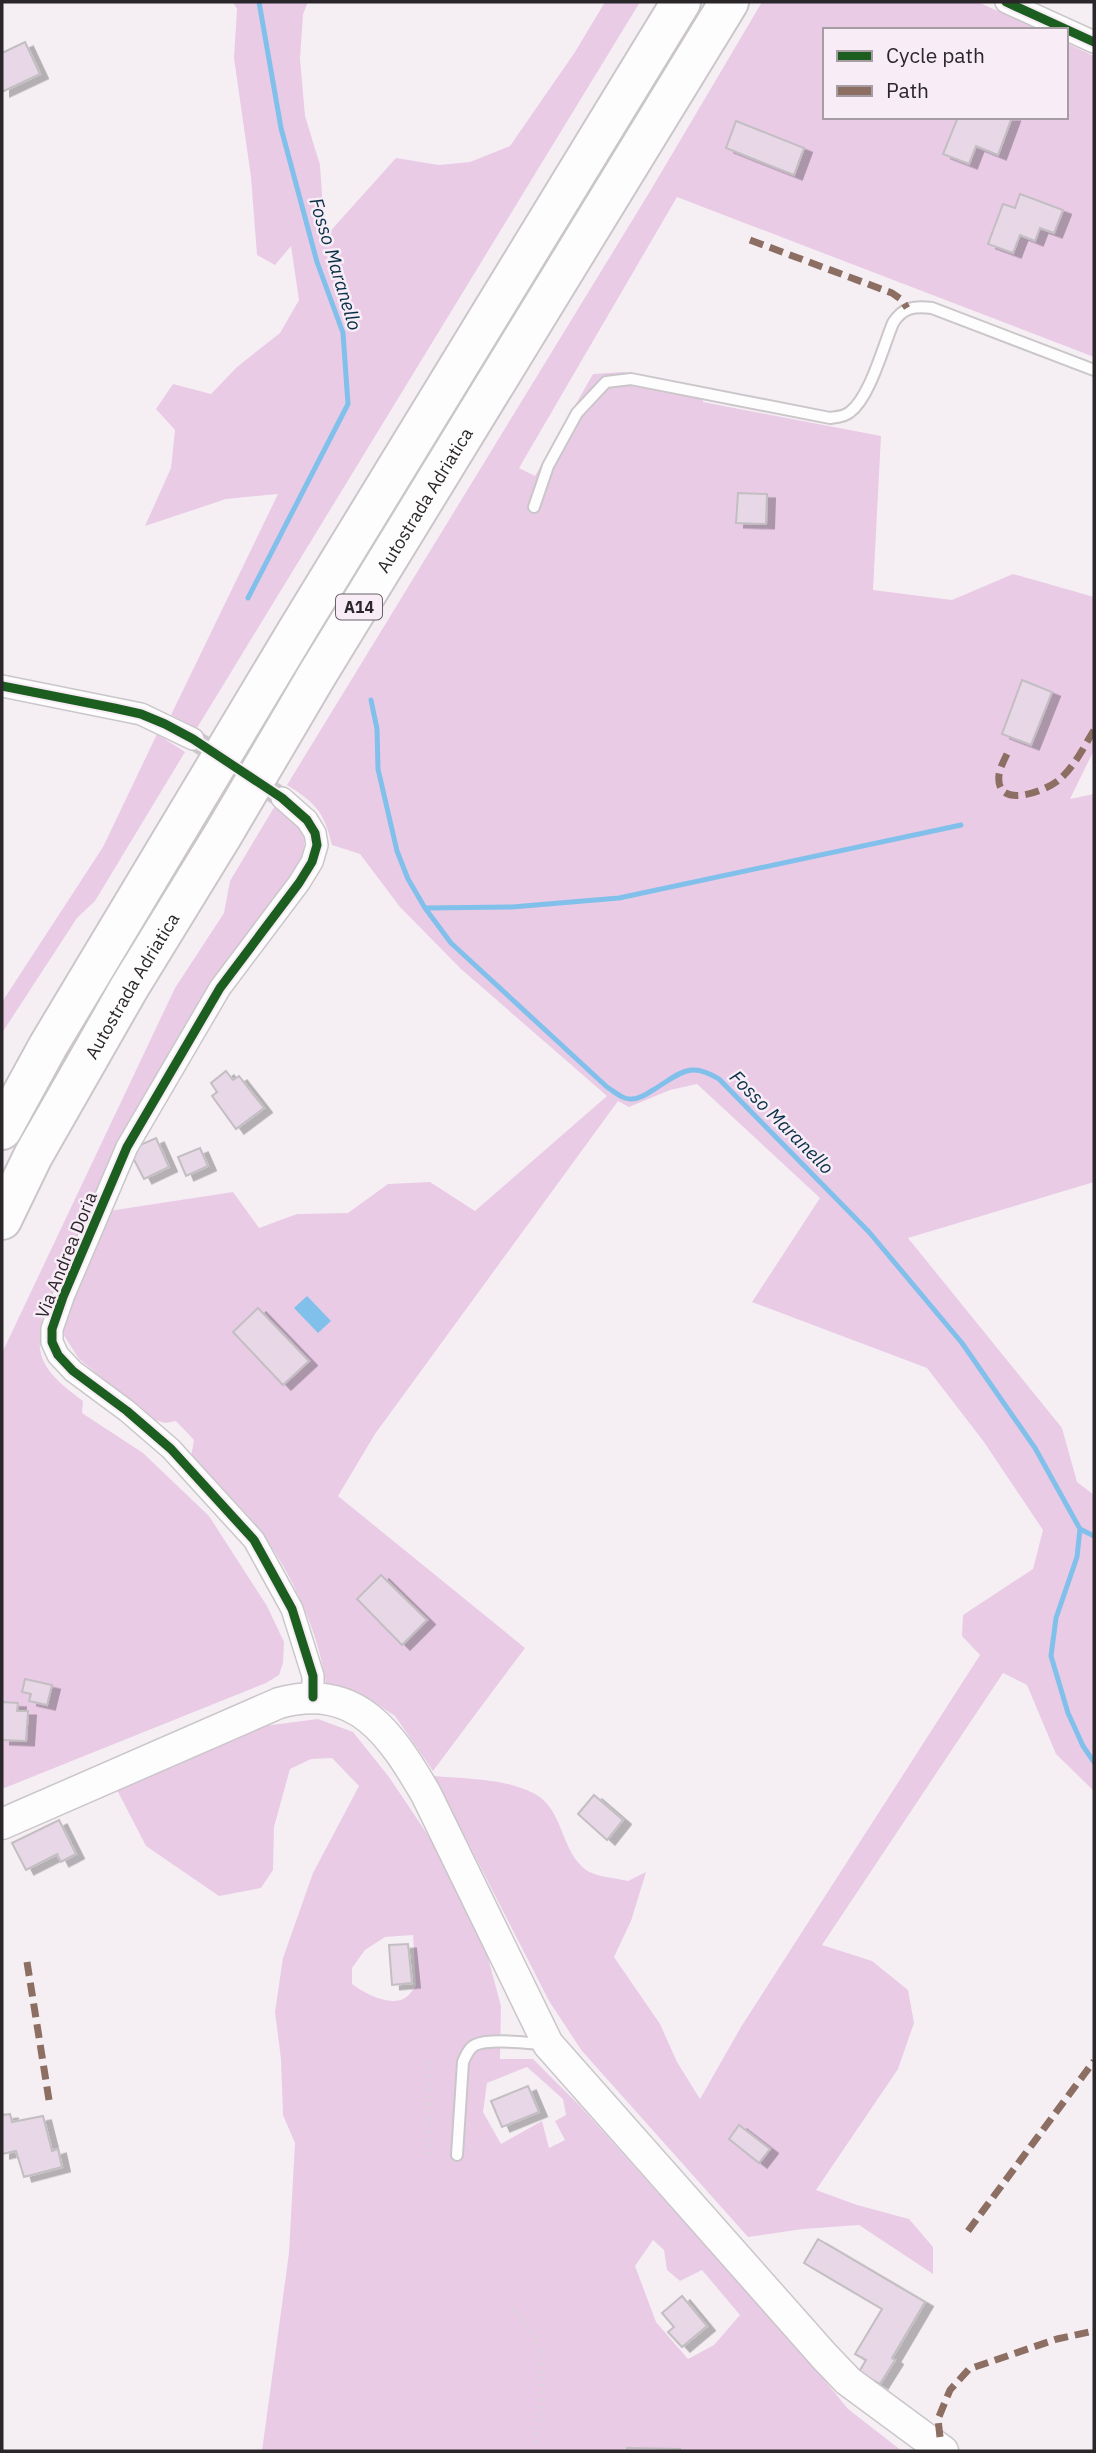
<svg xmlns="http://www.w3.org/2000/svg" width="1096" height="2453" viewBox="0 0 1096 2453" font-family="'IBM Plex Sans',sans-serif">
  <defs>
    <filter id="shadow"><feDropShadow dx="8" dy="4.5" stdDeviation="0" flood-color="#0004"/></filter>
  </defs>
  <rect width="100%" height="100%" fill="#f5eff4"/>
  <path fill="#e9cbe6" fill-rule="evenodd" d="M233 2H308L303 14 300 59 305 116 320 165 325 237 396 158 439 165 470 162 510 146 575 52 605 2H640L197 728 171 715 278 494 226 499 145 526 171 468 175 430 156 409 173 384 211 394 237 367 280 333 299 300 291 246 275 265 257 255 251 177 234 58 237 9Z
    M762 2H978L1035 28V30H825V117H1066V43L1094 56V357L677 197 519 468 535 476 593 374 623 372 704 387 703 402 881 436 873 590 952 600 1013 574 1094 597V750L1070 799 1094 794V1182L908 1238 1062 1428 1077 1482 1094 1495V1791L1056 1754 1027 1685 1003 1673 822 1945 872 1961 908 1990 914 2023 898 2069 816 2190 857 2205 909 2219 933 2247V2274L859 2225 803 2229 748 2237 582 2051 549 2001 434 1776C467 1779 505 1778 535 1794 564 1810 560 1850 586 1870 596 1877 616 1878 628 1881L646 1872 631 1921 614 1957 660 2024 677 2062 700 2099 741 2027 980 1655 962 1636 963 1615 1033 1569 1043 1530 984 1442 927 1368 752 1302 820 1198 697 1084 670 1090 629 1107 618 1101 375 1434 338 1496 525 1648 433 1771 395 1716 366 1697 326 1684C319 1633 292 1574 261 1532 241 1505 214 1482 191 1457L194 1440 176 1421 165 1423 152 1419 79 1359 63 1334 67 1309 109 1211 233 1192 259 1228 297 1214 348 1213 388 1184 430 1182 475 1211 607 1096 461 969 400 907 360 854 332 845C324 811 315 803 287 785L652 188ZM258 1309 308 1361 284 1385 233 1332ZM381 1575 427 1620 403 1644 357 1599ZM740 2125 770 2149 759 2162 729 2139Z
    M157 734 185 752 95 901 77 918 2 1033V1002L103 847Z
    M276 804C299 825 310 828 301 861L120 1146 42 1320C42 1329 39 1340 40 1349 43 1372 66 1388 83 1401L82 1413 143 1453 209 1516 267 1606 284 1642 283 1663 279 1675 266 1683 2 1789V1740L26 1741 28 1712 17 1711 18 1703 2 1702V1353L175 988 224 913 230 881Z
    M318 1719 353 1732 389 1777 448 1865 487 1954 501 2006 500 2059H533L580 2106 813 2366 848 2409 902 2451H262L289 2253 295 2143 283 2115 281 2059 275 2012 283 1958 313 1873 359 1786 332 1758 311 1759 290 1769 274 1827 273 1870 261 1888 219 1896 146 1846 116 1788 249 1728ZM413 1935 416 1986C413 1990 408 1997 403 1999 388 2006 364 1993 352 1984V1968L365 1950 385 1937ZM527 2067 563 2099 566 2115 555 2121 565 2140 549 2148 542 2121 501 2144 483 2112 487 2083ZM653 2240 664 2250 667 2270 680 2281 702 2270 740 2315 714 2345 688 2359 656 2322 635 2266Z"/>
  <path fill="#81c0ea" d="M307 1296 331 1321 318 1333 294 1308Z"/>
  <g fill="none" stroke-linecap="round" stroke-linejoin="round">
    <path stroke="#81c0ea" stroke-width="5" d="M248 598 348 404 343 333 317 262 281 128 259 2
      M371 700 377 729 378 769 397 851 408 879 425 908 451 943 607 1087C615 1092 623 1100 632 1099 640 1099 647 1094 653 1090 680 1074 689 1060 719 1079L869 1232 962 1343 1035 1448 1080 1529 1094 1536
      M425 908 512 907 619 898 961 825
      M1080 1529 1077 1557 1056 1618 1051 1656 1068 1713 1083 1746 1094 1762"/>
  </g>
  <path fill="#e8d8e7" stroke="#c2bec2" stroke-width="2" filter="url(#shadow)" d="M25 42 40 74 2 92V53Z
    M958 117H1012L998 155 976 146 969 164 943 154Z
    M736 121 804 148 794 175 726 148Z
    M1020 194 1063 210 1054 233 1040 228 1035 241 1020 235 1013 253 988 244 1003 204 1015 208Z
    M738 493 767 494 766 524 736 523Z
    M1022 680 1052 692 1031 745 1002 734Z
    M226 1071 233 1080 239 1076 264 1108 236 1129 212 1096 217 1092 211 1083Z
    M156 1138 169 1167 144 1179 129 1150Z
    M200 1148 208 1166 186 1176 178 1157Z
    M258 1308 309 1361 283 1385 233 1332Z
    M381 1575 427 1620 402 1645 357 1599Z
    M25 1679 52 1685 47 1705 29 1701 31 1694 22 1692Z
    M2 1702 18 1703 17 1711H28L26 1741 2 1740Z
    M594 1795 623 1820 607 1840 578 1814Z
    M59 1820 76 1854 61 1862 57 1854 26 1870 12 1843Z
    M408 1944 412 1983 392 1985 389 1945Z
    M528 2086 539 2112 502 2127 491 2101Z
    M10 2114 12 2122 43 2116 52 2151 58 2149 62 2167 24 2177 16 2151 2 2154V2115Z
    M739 2125 770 2149 759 2163 729 2139Z
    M818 2239 925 2302 892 2358 895 2360 880 2384 859 2372 866 2360 855 2354 882 2309 804 2263Z
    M682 2296 707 2326 682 2347 668 2332 674 2327 662 2313Z
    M627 2448 680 2449V2451H627Z"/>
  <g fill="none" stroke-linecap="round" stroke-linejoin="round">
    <path stroke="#ccc7cb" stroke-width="21" stroke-dasharray="21 10" stroke-linecap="butt" d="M193 739 282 798"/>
    <defs>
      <path id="service" d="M534 507 548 466 577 413 606 382 631 379 830 418C837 417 844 417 850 412 870 397 883 347 893 323 903 307 914 306 932 308L1094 370
        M457 2155 463 2062C466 2055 469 2048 475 2045 489 2038 526 2043 542 2044"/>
      <path id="minor" d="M1006 2 1094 42
        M2 686 141 714 193 739
        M282 798 307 820 315 833 317 845 312 862 299 883 220 988 127 1147 63 1297 52 1329V1342L58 1355 73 1371 127 1411 171 1449 254 1540 292 1609 313 1676V1697"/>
      <path id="secondary" d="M2 1824 279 1703C357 1682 391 1734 426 1794L548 2044 825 2357 848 2381 943 2451"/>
      <g id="motorway">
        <path d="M2 1130 48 1046 298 629 681 2"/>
        <path id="s1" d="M2 1220 33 1156 129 988 224 833 317 675 729 2"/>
      </g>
    </defs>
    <use href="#service" stroke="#cac6ca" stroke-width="14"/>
    <use href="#minor" stroke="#cac6ca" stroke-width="24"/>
    <use href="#secondary" stroke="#cac6ca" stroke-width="33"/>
    <use href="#motorway" stroke="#cac6ca" stroke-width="42"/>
    <path stroke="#d8d6d8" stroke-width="3.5" stroke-dasharray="2 5" stroke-linecap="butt" d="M427 2154 429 2058
      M513 2309C521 2318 531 2327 536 2339 547 2368 539 2417 536 2447"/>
    <use href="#service" stroke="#fefdfd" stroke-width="10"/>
    <use href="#minor" stroke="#fefdfd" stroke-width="21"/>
    <use href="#secondary" stroke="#fefdfd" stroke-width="30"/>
    <use href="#motorway" stroke="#fefdfd" stroke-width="38"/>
    <path stroke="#8d6e63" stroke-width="7" stroke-dasharray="14 7" stroke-linecap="butt" d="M750 240 892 293 902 300 907 308
      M1007 754C1004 760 1000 768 999 775 995 810 1044 792 1059 780 1074 767 1084 747 1094 730
      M27 1962 49 2100
      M968 2231 1094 2061
      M940 2437 938 2419 950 2390 969 2369 1057 2339 1094 2331"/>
    <defs>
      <path id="cycleway" d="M1006 2 1094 42
        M2 686 114 708 141 714 165 724 193 739 282 798 307 820 315 833 317 845 312 862 299 883 220 988 127 1147 63 1297 52 1329V1342L58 1355 73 1371 127 1411 171 1449 254 1540 292 1609 313 1676V1697"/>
    </defs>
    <use href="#cycleway" stroke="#f8ecf6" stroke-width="13"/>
    <use href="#cycleway" stroke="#1b5e20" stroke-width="9"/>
  </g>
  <g text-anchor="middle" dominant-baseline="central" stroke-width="5" stroke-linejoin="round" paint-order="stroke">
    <rect fill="#f8ecf6" stroke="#686166" stroke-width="2" x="336" y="594.5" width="46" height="25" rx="5"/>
    <g font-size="16" font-weight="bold" fill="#2a2629">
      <text x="359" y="607">A14</text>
    </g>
    <g font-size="18" fill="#2a2629" stroke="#f8ecf6">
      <text stroke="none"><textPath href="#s1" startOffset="835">Autostrada Adriatica</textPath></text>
      <text stroke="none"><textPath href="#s1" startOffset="268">Autostrada Adriatica</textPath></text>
      <text transform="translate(66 1255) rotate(-68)">Via Andrea Doria</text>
    </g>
    <g font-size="19" font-style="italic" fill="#073047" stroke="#f8ecf6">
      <text transform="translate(336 264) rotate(73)">Fosso Maranello</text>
      <text transform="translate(782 1122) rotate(45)">Fosso Maranello</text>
    </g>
  </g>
  <rect width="1096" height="2453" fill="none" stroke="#2a2629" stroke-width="7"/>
  <rect x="823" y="28" width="245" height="91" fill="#f8ecf6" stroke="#a69da4" stroke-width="2"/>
  <rect x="837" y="51" width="35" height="10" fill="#1b5e20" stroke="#a69da4" stroke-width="2"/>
  <text x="886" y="63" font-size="21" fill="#2a2629">Cycle path</text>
  <rect x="837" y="86" width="35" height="10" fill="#8d6e63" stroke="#a69da4" stroke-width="2"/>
  <text x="886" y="98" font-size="21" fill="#2a2629">Path</text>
</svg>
